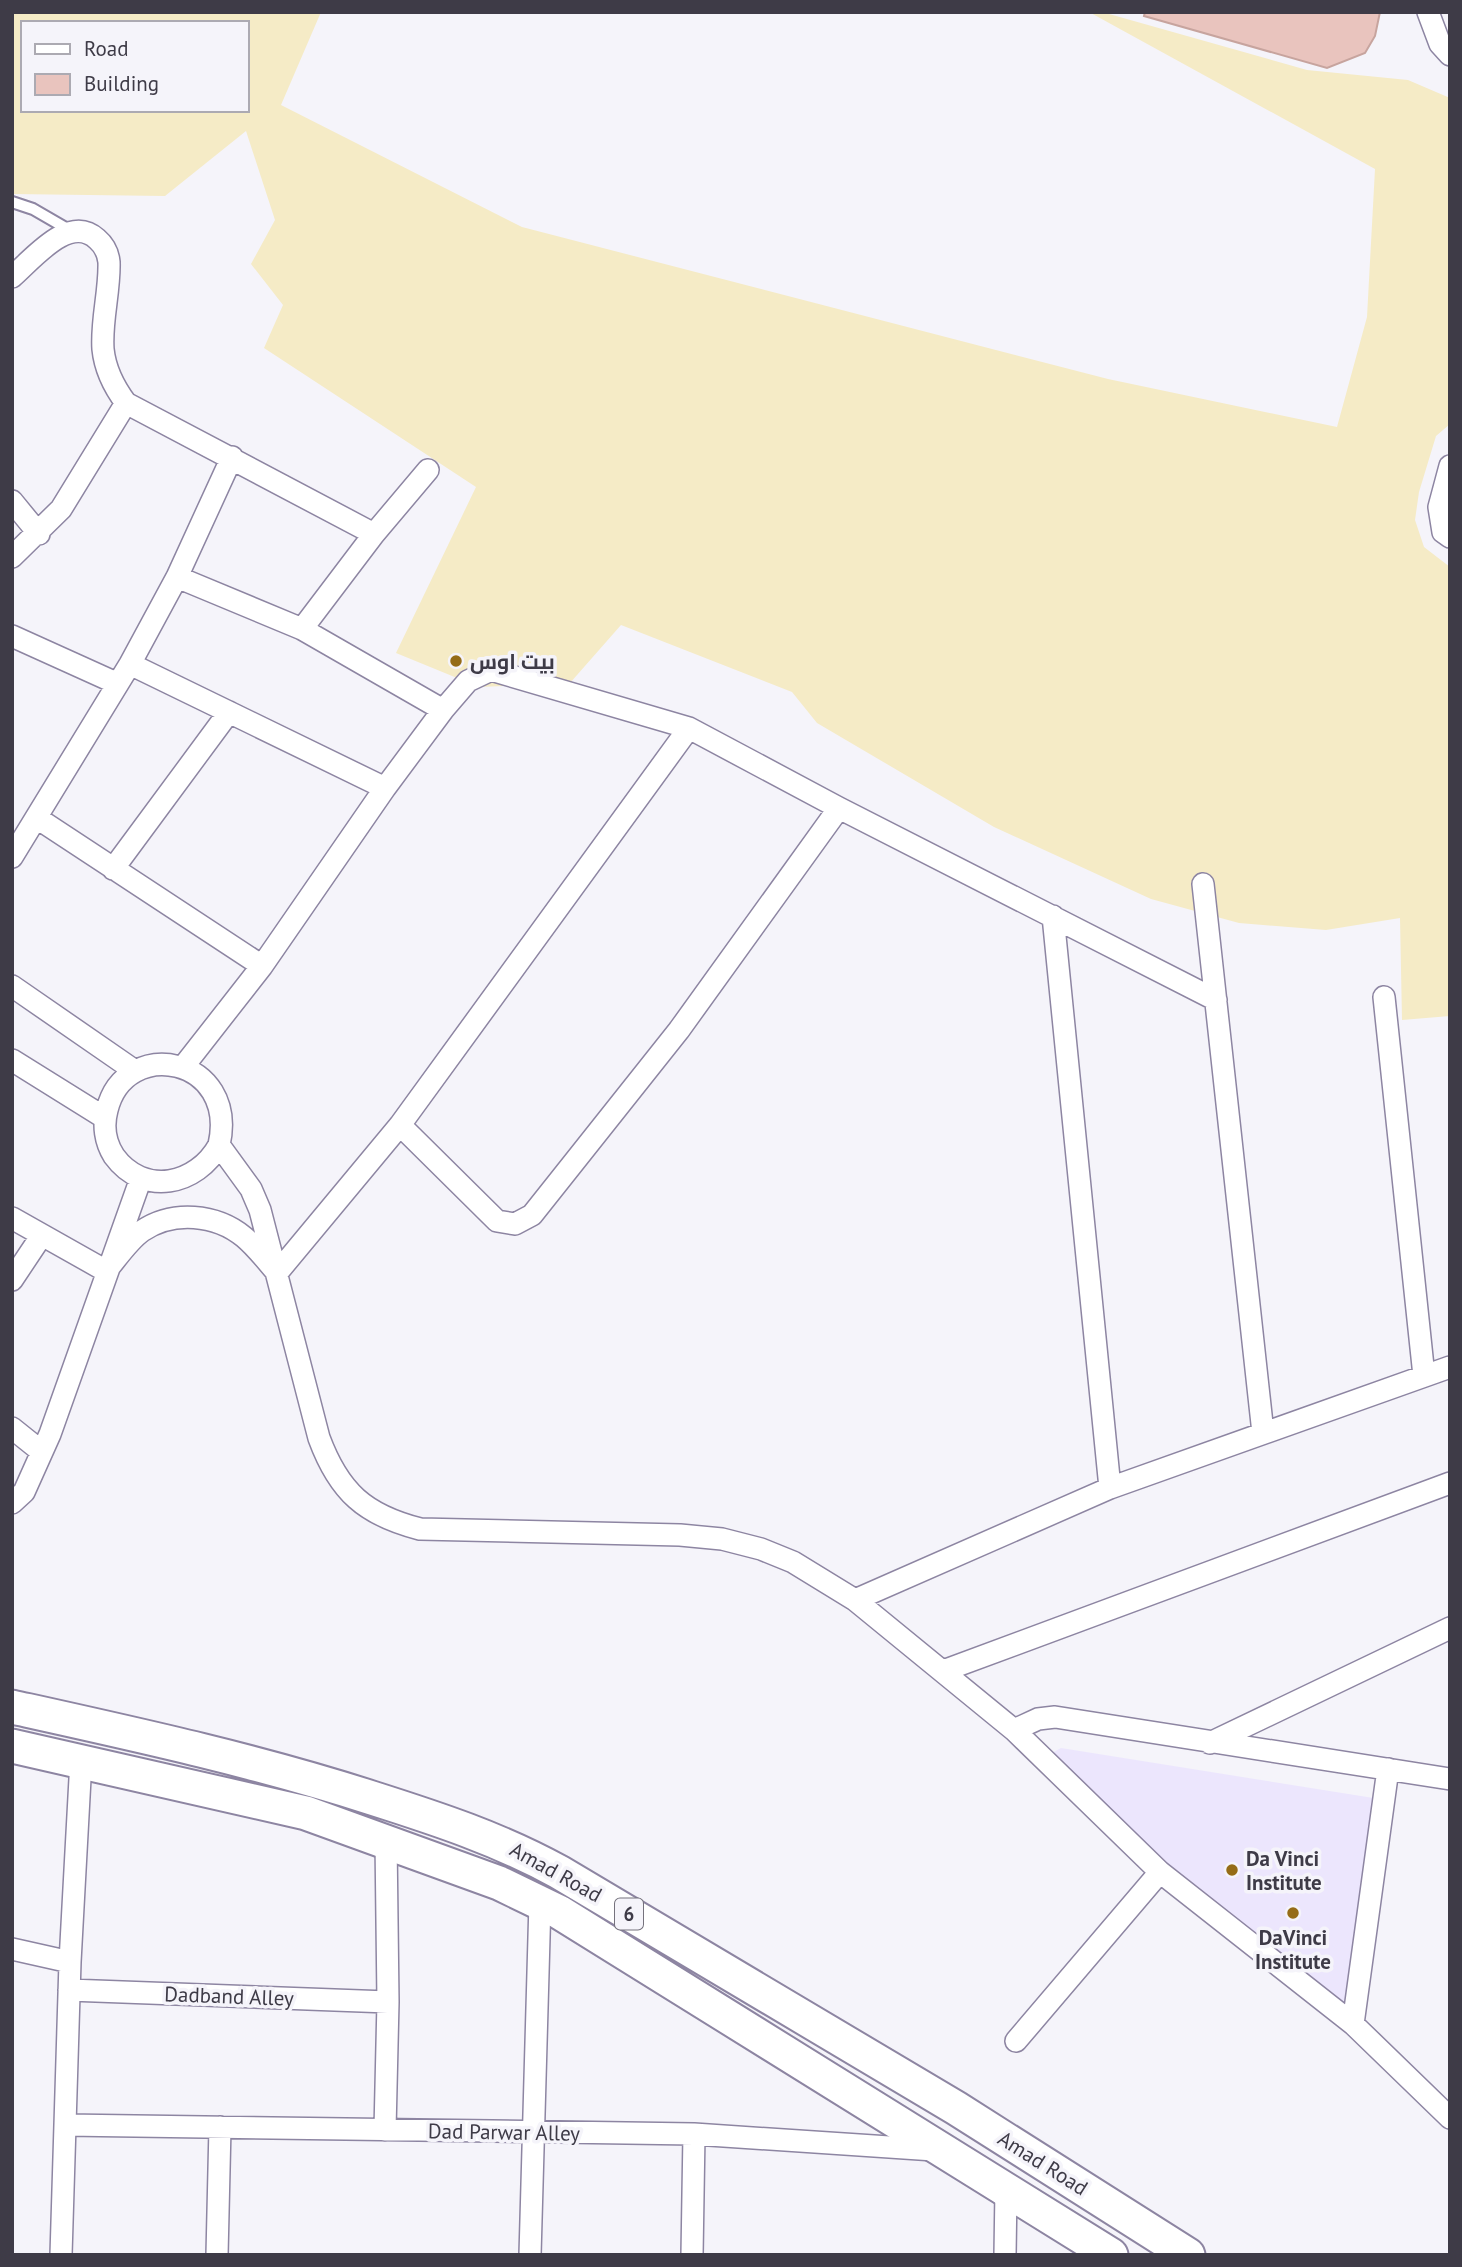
<svg xmlns="http://www.w3.org/2000/svg" width="1462" height="2267" viewBox="0 0 1462 2267" font-family="'PT Sans',Cairo,sans-serif">
  <rect width="100%" height="100%" fill="#f5f4fa"/>
  <path fill="#ece6fd" d="M1061 1748 1386 1800 1351 2026 1039 1760Z"/>
  <path fill="#f5ebc6" fill-rule="evenodd" d="M12 12H321L281 105 522 227 1108 379 1337 427 1367 317 1375 169 1089 12H1102L1307 70 1408 80 1450 98V424L1436 436 1419 492 1415 520 1424 547 1450 567V1016L1402 1020 1400 918 1326 930 1239 923 1151 899 994 827 817 723 792 692 621 625 570 683 479 687 396 653 476 487 264 348 283 305 251 264 275 220 246 131 165 196 12 194ZM23 23H247V110H23Z"/>
  <path fill="#e9c4be" stroke="#c7a49e" stroke-width="2" d="M1145 12H1380L1375 36 1365 53 1327 68 1144 16Z"/>
  <g fill="none" stroke-linecap="round" stroke-linejoin="round">
    <defs>
      <path id="service" d="M12 202 33 209 71 231"/>
      <path id="minor" d="M1428 12 1440 44 1450 55
        M12 277C32 260 69 213 97 239 104 245 108 252 109 262 110 291 101 320 103 349 105 369 114 387 126 403L374 534
        M1450 466 1439 507 1443 532 1450 537
        M12 501 39 534
        M12 557 61 509 126 403
        M177 577 302 629 443 710
        M302 629 374 534 428 470
        M12 636 116 683
        M130 664 385 788
        M37 818 262 966
        M12 857 130 664 177 577 232 457
        M113 869 229 712
        M1203 884 1263 1433
        M1053 916 1110 1488
        M12 986 135 1071
        M1384 997 1424 1376
        M12 1060 105 1118
        M183 1067 262 966 385 788 443 710 468 681 491 670 689 728 839 808 1216 1000
        M400 1125 497 1221 515 1224 532 1215 679 1030 839 808
        M219 1145C197 1185 144 1197 114 1156 105 1142 103 1125 107 1110 125 1035 239 1057 219 1145L251 1189 260 1210 319 1438C339 1492 365 1515 420 1529L680 1535 722 1539 761 1549 793 1562 855 1600 1014 1730 1160 1872 1353 2024 1450 2118
        M12 1218 106 1271C117 1258 129 1240 142 1231 173 1210 216 1214 244 1237 256 1247 267 1261 277 1273L400 1125 689 728
        M12 1280 42 1235
        M12 1428 42 1452
        M12 1503 24 1492 50 1434 141 1178
        M855 1600 1110 1488 1450 1367
        M943 1671 1450 1483
        M1014 1730 1038 1719 1055 1717 1450 1779
        M1210 1743 1450 1628
        M12 1949 70 1962
        M69 1990 388 2002
        M1353 2024 1388 1769
        M1016 2041 1160 1872
        M66 2125 694 2134 934 2150
        M385 2130 388 2002 386 1840
        M61 2255 70 1962 81 1760
        M217 2255 220 2127
        M530 2255 540 1902
        M692 2255 694 2134
        M1005 2255 1006 2189"/>
      <path id="primary" d="M12 1707C134 1734 254 1760 372 1798 438 1819 499 1839 559 1872L956 2108 1188 2255
        M12 1746 306 1813 499 1883 559 1912 1111 2255"/>
    </defs>
    <use href="#service" stroke="#8d85a2" stroke-width="14"/>
    <use href="#minor" stroke="#8d85a2" stroke-width="24"/>
    <use href="#primary" stroke="#8d85a2" stroke-width="37"/>
    <use href="#service" stroke="#fff" stroke-width="10"/>
    <use href="#minor" stroke="#fff" stroke-width="21"/>
    <use href="#primary" stroke="#fff" stroke-width="33"/>
  </g>
  <g fill="#956c17" stroke="#f5f4fa" stroke-width="2.5">
    <circle cx="456" cy="661" r="7"/>
    <circle cx="1232" cy="1870" r="7"/>
    <circle cx="1293" cy="1913" r="7"/>
  </g>
  <g text-anchor="middle" dominant-baseline="central" stroke-width="7" stroke-linejoin="round" paint-order="stroke">
    <rect fill="#f5f4fa" stroke="#75727d" stroke-width="2" x="615" y="1898.5" width="28" height="31" rx="5"/>
    <g font-size="19" font-weight="bold" fill="#3e3b47">
      <text x="629" y="1914">6</text>
    </g>
    <g font-size="21" font-weight="bold" fill="#3e3b47" stroke="#f5f4fa" text-anchor="start">
      <text x="470" y="661">بيت اوس</text>
      <text x="1246" y="1858">Da Vinci<tspan x="1246" dy="24">Institute</tspan></text>
      <text x="1293" y="1937" text-anchor="middle">DaVinci<tspan x="1293" dy="24">Institute</tspan></text>
    </g>
    <g font-size="21" fill="#3e3b47" stroke="#f5f4fa">
      <text transform="translate(556 1872) rotate(29)">Amad Road</text>
      <text transform="translate(229 1996) rotate(2)">Dadband Alley</text>
      <text transform="translate(504 2132) rotate(1)">Dad Parwar Alley</text>
      <text transform="translate(1043 2163) rotate(32)">Amad Road</text>
    </g>
  </g>
  <rect width="1462" height="2267" fill="none" stroke="#3e3b47" stroke-width="28"/>
  <rect x="21" y="21" width="228" height="91" fill="#f5f4fa" stroke="#acaab2" stroke-width="2"/>
  <rect x="35" y="44" width="35" height="10" fill="#ffffff" stroke="#acaab2" stroke-width="2"/>
  <text x="84" y="56" font-size="21" fill="#3e3b47">Road</text>
  <rect x="35" y="74" width="35" height="21" fill="#e9c4be" stroke="#acaab2" stroke-width="2"/>
  <text x="84" y="91" font-size="21" fill="#3e3b47">Building</text>
</svg>
